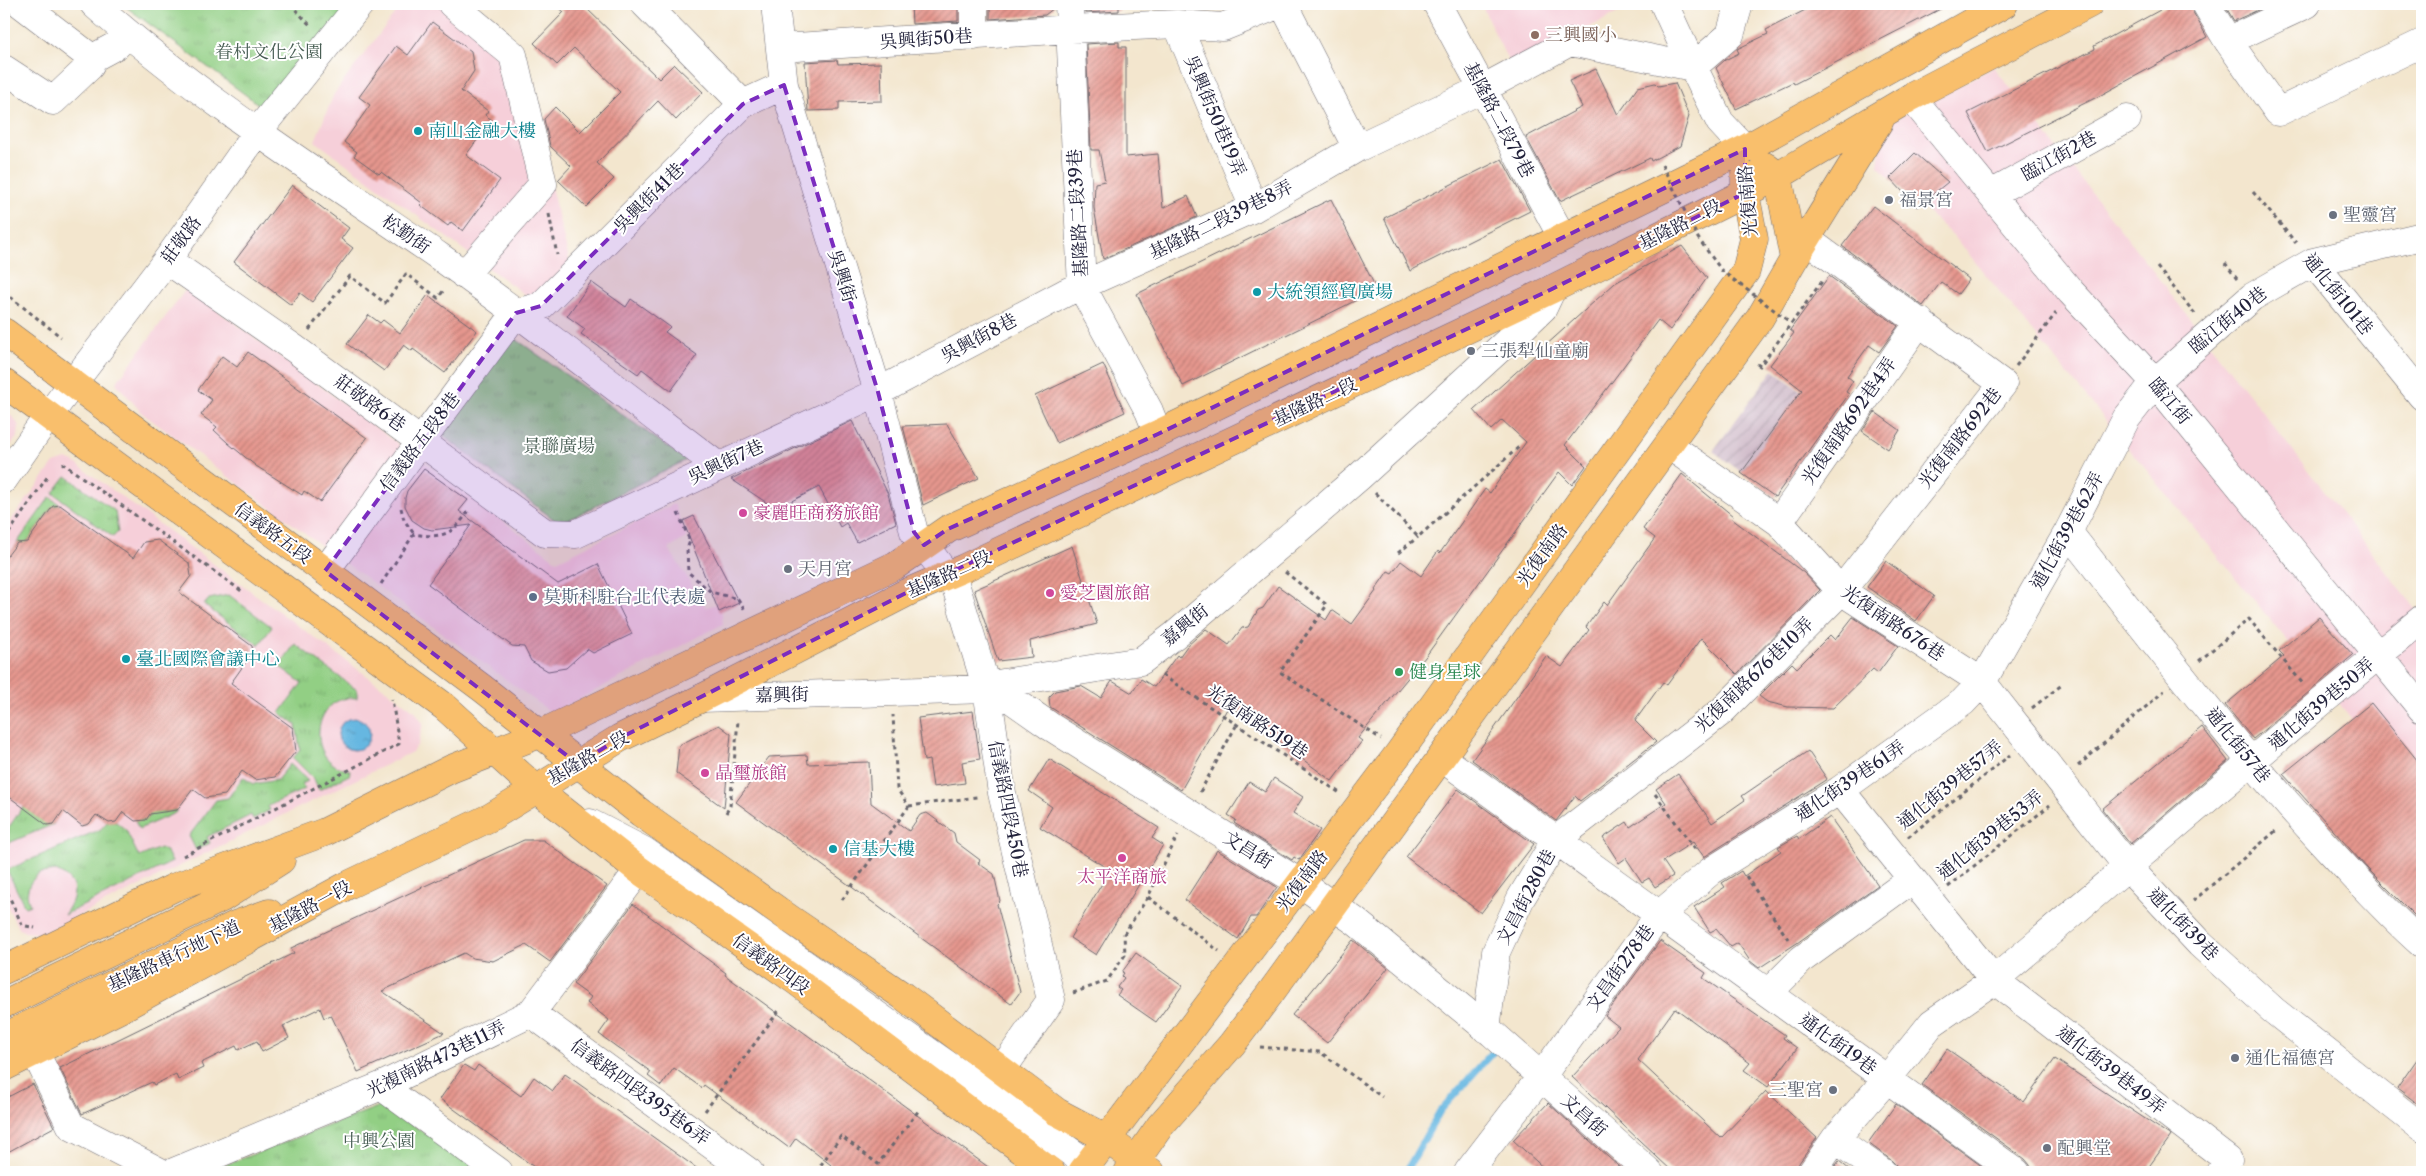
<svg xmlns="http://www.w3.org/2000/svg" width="2426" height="1176" viewBox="0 0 2426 1176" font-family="'Libre Caslon Text','Noto Serif TC',serif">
  <defs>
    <pattern id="industrial-furrows" width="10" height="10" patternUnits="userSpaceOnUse" patternTransform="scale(1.25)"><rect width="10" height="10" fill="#d1bdcb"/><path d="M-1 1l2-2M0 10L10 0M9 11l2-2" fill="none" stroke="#b3a2af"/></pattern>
    <pattern id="grass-tufts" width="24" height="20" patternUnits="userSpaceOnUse" patternTransform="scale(1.25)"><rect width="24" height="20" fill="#92cf84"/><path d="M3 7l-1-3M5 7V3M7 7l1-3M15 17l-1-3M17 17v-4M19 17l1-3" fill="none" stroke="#7eb173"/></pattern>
    <pattern id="water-ripples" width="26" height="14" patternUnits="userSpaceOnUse" patternTransform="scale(1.25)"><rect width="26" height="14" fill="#66b7e1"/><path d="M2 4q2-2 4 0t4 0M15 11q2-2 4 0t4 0" fill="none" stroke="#5494b8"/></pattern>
    <pattern id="building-hatch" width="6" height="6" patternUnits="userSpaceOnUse" patternTransform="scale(1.25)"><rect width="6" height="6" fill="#e6978e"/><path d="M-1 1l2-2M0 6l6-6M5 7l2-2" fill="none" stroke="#ba7b75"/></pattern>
  </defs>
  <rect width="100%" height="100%" fill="#fff"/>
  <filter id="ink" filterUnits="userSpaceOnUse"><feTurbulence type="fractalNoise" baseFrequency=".02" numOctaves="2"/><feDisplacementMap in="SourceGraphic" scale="10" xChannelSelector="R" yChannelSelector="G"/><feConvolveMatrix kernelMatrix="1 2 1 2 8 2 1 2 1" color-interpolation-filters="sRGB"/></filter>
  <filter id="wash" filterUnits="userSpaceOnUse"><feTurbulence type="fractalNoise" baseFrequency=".0096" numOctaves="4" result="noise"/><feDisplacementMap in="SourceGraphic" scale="20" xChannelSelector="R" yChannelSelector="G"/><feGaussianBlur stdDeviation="1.12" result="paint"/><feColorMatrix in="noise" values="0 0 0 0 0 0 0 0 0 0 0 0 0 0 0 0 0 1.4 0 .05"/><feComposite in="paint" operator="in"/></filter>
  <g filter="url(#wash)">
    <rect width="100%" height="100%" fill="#f3e6ce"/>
    <path fill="#f6cfd9" d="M402 4H472L518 54 571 267 539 305 315 141 334 94Z
      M1481 4H1635L1511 67Z
      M1994 67 2422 617V804L1957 240 1878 166 1883 126Z
      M187 288 404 448 329 551 142 413 116 383Z
      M4 409 14 418 19 426 18 436 4 454Z
      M418 458 557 561 674 504 687 537 669 549 706 607 721 603 723 624 552 713 343 561Z
      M66 459 74 462 415 711 423 724 418 744 412 752 42 934 25 932 18 928 4 899V530L54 463Z"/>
    <path fill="url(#industrial-furrows)" d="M1773 370 1835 416 1775 497 1713 451Z"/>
    <path fill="url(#grass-tufts)" stroke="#5a7860" d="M122 4H364L273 115Z
      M510 335 686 460 560 524 438 432Z
      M66 476 115 511 118 532 113 537 53 493Z
      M50 497 60 505 53 506 26 543H17Z
      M229 595 272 627 259 645 204 605 209 599Z
      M295 644 357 690V698C310 693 305 766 350 770L351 774 319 790 314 779 293 758 300 750 296 725 280 713 302 683 279 666Z
      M290 764 308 781 302 784 305 789 268 806 270 810 253 819 251 815 207 837 210 843 196 850 189 836 216 800 228 798 243 777 253 784 277 780Z
      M23 807 54 824 4 845V834Z
      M153 810 157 813 177 810 175 813 139 829 135 821 146 820Z
      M107 822H116L126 830 139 857 160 848 167 852 172 862 64 915C76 898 81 882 56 871L40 873C29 881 24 892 30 905L25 907 7 870 101 829Z
      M383 1105 484 1172 209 1171Z"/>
    <path fill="url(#water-ripples)" stroke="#446c8e" d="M338 734a16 16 0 1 1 32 0a16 16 0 1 1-32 0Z"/>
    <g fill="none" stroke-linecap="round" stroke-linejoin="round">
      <path stroke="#66b7e1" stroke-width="7" d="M1406 1172 1440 1111 1499 1045"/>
    </g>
    <g id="blocks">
      <path fill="url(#building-hatch)" d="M555 4H582L659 79 674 64 703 92 676 120 658 101 597 163 614 179 586 207 558 180 571 166 550 146 544 119 555 107 580 132 620 92 574 48 557 65 534 43 564 12Z
        M911 4H958V21L912 24Z
        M990 4H1054V8L1045 15 990 19Z
        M1085 4H1119V11L1085 13Z
        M1817 4H1950L1794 84 1793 82 1736 109 1716 68 1725 60 1739 53 1737 49 1768 34 1766 30Z
        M2171 4H2190L2193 12 2207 37 2101 95 1988 152 1968 113 2095 49 2094 46Z
        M2224 4H2271L2234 21Z
        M432 22 471 51 474 71 461 91 488 111 485 115 492 120 466 155 500 180 463 231 451 222 448 226 420 205 422 203 381 172 379 174 354 156 357 152 344 142 370 105 359 97 396 46 408 55Z
        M1119 42V47H1126V157L1158 154 1163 208 1188 196 1197 217 1103 259 1094 208 1095 183 1105 181 1099 150H1091L1086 44Z
        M837 60 838 64 881 63 882 101 839 102V110L808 111 805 62Z
        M1596 69 1618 115 1638 87 1655 83 1658 86 1675 83 1689 116 1680 146 1651 161 1650 158 1560 201 1526 137 1582 107 1569 81Z
        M1915 153 1948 182 1917 207 1890 178Z
        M1502 159 1530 211 1410 271 1384 218Z
        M292 185 349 228 341 239 353 248 312 302 300 293 291 305 234 262Z
        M1331 199 1377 290 1183 386 1137 294Z
        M1873 206 1969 279 1958 294 1941 282 1923 306 1842 246Z
        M1682 246 1707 278 1670 330 1658 320 1565 445 1586 466 1572 485 1559 472 1426 656 1358 738 1362 741 1332 781 1233 708 1231 711 1227 709 1181 790 1050 707 1049 697 1055 691 1081 686 1101 698 1112 681 1132 693 1141 679 1154 687 1177 655 1179 657 1187 646 1206 629 1229 645 1242 628 1248 627 1258 610 1263 608 1278 586 1326 620 1332 610 1352 624 1376 591 1375 590 1388 571 1392 573 1401 561 1421 576 1438 551 1440 553 1485 489 1490 493 1526 442 1502 420 1491 430 1474 410 1615 283Z
        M1829 276 1898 326 1879 352 1869 345 1847 376 1853 381 1846 392 1849 394 1775 497 1741 473 1802 390 1770 365 1794 333 1790 330Z
        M591 282 626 307 631 299 670 327 665 332 697 355 671 391 642 369 638 374 581 334 585 329 567 316Z
        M428 295 477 331 445 373 413 349 412 351 404 345 384 371 347 344 369 315 380 323 383 320 400 333Z
        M248 352 367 438 320 502 304 491 302 495 256 466 228 443 214 430 217 427 201 415 212 400 198 390 222 356 237 367Z
        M1103 364 1125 412 1057 443 1035 396Z
        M1875 412 1900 430 1888 449 1862 431Z
        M852 421 888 494 896 523 857 542 846 523 840 527 819 487 776 509 731 479Z
        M947 424 979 478 923 505 903 426Z
        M424 469 468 500 459 511 558 584 598 564 632 634 593 653 587 649 566 668 548 671 531 661 524 647 512 646 428 584 471 525 432 530 424 528 412 520 405 506V498L407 491Z
        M1682 474 1733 516 1732 519 1804 573 1820 590 1737 674 1701 638 1667 685 1663 682 1635 721 1656 742 1580 801 1575 796 1556 821 1472 760 1546 656 1562 667 1589 630 1586 627 1604 602 1607 605 1655 538 1643 529Z
        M60 505 133 558 144 542 158 540 189 563 191 576 179 592 252 646 253 652 231 683 293 728 296 751 275 777 255 780 242 771 225 795 205 798 193 789 177 810 150 814 146 820 135 821 123 812 116 822 109 823 96 815 89 824 82 826 63 811 54 824 47 825 4 793V560L17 543 27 542 53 506Z
        M694 516 739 603 719 612 683 521Z
        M1072 546 1097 624 1030 641 1032 657 998 661 974 590Z
        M1886 561 1934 596 1916 621 1867 587Z
        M1853 617 1898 646 1878 673 1873 669 1833 708 1788 707 1767 702 1759 696 1792 663 1797 668 1830 635 1835 640Z
        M2319 617 2353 655 2253 739 2225 705 2284 656 2279 651Z
        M2371 703 2422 766V923L2367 868 2283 774Z
        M973 711 980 759 962 762 965 783 933 787 929 760 924 761 918 718Z
        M719 725 731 734 724 808 676 773 679 745Z
        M2202 727 2228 761 2130 844 2102 809Z
        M1808 751 1827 779 1704 857 1693 842 1663 861 1673 876 1655 887 1649 878 1642 882 1626 858 1619 863 1603 838 1627 822 1630 827 1666 803 1656 789 1678 774 1712 823 1745 800 1742 796Z
        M807 755 808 764 869 762 871 803 909 831 920 815 927 813 954 833 956 842 980 860 978 863 994 874 1000 901 997 904 1020 992 1011 1004 736 802 769 757Z
        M1049 759 1159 828 1152 838 1163 845 1096 955 1070 938 1110 870 1040 827 1052 807 1029 791Z
        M1274 778 1303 797 1293 813 1320 830 1299 860 1294 857 1292 860 1234 823 1236 820 1228 815 1249 782 1265 792Z
        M1458 789 1534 844 1481 913 1406 857Z
        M1830 817 1878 885 1797 943 1759 968 1750 961 1738 943 1731 947 1716 929 1710 932 1694 907 1725 887 1722 883 1741 871 1744 876 1781 851 1778 847 1797 836 1799 839Z
        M524 840H543L607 886 550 962 526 945 493 961 472 958 464 953 382 991 444 1033 358 1072 331 1015 324 1018 320 1008 283 1026 289 1038 262 1052 257 1041 238 1050 236 1046 201 1063 203 1068 178 1080 176 1074 154 1085 152 1082 82 1114 60 1068 294 953 291 948Z
        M1217 850 1277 887 1256 917H1251L1238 939 1185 900Z
        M633 904 726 973 725 975 995 1172H826L831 1165 796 1138 789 1148 704 1085 702 1088 674 1068 661 1086 648 1076 651 1072 599 1034 609 1020 587 1003 591 997 573 984Z
        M1353 940 1388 968 1327 1043 1292 1015Z
        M1660 941 1706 973 1703 978 1785 1035 1783 1038 1797 1048 1768 1087 1744 1070 1750 1063 1675 1008 1638 1060 1721 1138 1766 1091 1817 1138 1799 1163 1797 1172H1673L1572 1077 1619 1027 1605 1016Z
        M1136 953 1182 986 1156 1022 1117 995 1121 990 1117 987 1124 978 1122 976 1124 973 1122 972Z
        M1947 1049 2024 1102 2055 1059 2171 1136 2145 1172H2031L2030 1165 2025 1159 1922 1085Z
        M2422 1052V1107L2397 1088Z
        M464 1065 474 1071 478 1065 521 1096 534 1077 553 1091 565 1074 702 1172H541L440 1099Z
        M33 1084 54 1127 4 1154V1099Z
        M1548 1103 1608 1157 1625 1172H1548L1513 1140Z
        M1896 1104 1990 1172H1897L1896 1165 1891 1160 1868 1143Z
        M1839 1161 1850 1170 1855 1172H1831Z"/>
    </g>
  </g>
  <g filter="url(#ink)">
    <use href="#blocks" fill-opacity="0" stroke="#6b676e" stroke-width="1"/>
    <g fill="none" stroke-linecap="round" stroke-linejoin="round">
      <defs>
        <path id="minor" d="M94 4C200 99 323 176 440 257 535 324 626 396 718 466
          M452 4 513 55 543 184 464 275
          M645 4 743 104
          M775 4 784 85 878 392 914 532 956 587 987 689 1002 793 1051 1000 1001 1071
          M974 4V36
          M1069 4 1082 287 1149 411 1158 434
          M1283 4 1357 148
          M1437 4 1562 237
          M1664 4 1693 67 1730 35 1739 4
          M2206 4 2228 41 2278 112 2422 43
          M1177 24 1254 208
          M2228 41 2307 4
          M781 48 1071 29 1177 24 1223 27 1280 4
          M91 59 117 45 126 33
          M4 69 53 101 90 66 91 59 85 53 21 4
          M1911 97 2071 292 2155 382 2422 709
          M1991 194 2127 119
          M167 260 295 349 545 533 576 534 878 392 1065 293 1254 208 1357 148 1482 89 1570 42 1693 67 1720 122 1745 149
          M2313 262 2422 396
          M1670 446 1779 522 1841 591 1982 682 2128 867 2200 944 2273 1010 2422 1128
          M4 479 48 416 167 260 258 131 360 4
          M1779 522 1920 321
          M2068 532C2155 642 2239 754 2335 856 2363 886 2391 917 2422 944
          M325 571 516 313 541 306 743 104 784 85
          M991 685 1051 727 1300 883 1355 921 1492 1033 1649 1172
          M702 698 987 689 991 685 1141 661 1175 635 1359 477 1520 330 1543 308 1552 289
          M1442 758 2016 1172
          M1840 790 1994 980 2228 1160 2220 1172
          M590 823 644 851 1088 1164
          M1768 993 1802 959 1912 879
          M531 1013 749 1172
          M1486 1029 1496 952 1521 898 1556 840 1721 712 1841 591 2003 384 1806 239
          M35 1052 71 1126 160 1172
          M381 1086 499 1172
          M1835 1139 1882 1172
          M174 1172 381 1086 531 1013 639 870
          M1468 1172 1541 1077 1660 914 1711 871 1840 790 1963 702 1982 682 2068 532 2126 419 2155 382 2252 297 2313 262 2422 236
          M1812 1172 1835 1139 1887 1079 1932 1023 1994 980 2320 703 2422 619"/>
        <path id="major" d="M1794 259 1880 120
          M4 332 482 688 641 813 790 919 903 996 1057 1112 1106 1138 1151 1172
          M4 383 445 707 536 789 639 870 796 981 1051 1172
          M4 970 175 887 325 832 451 769 542 733 896 565 948 529 1158 434 1745 149 2004 4
          M4 1004 222 898 281 860
          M4 1037 235 925 269 913
          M4 1067 120 1009 348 885 491 817 620 738 702 698 908 592 964 568 1552 289 1745 193 1778 176 1911 97 2089 4
          M1082 1172 1399 753 1746 271 1754 239 1745 193V176
          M1128 1172 1160 1126 1232 1044 1269 995 1760 318 1794 259 1778 176 1765 166"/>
      </defs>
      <use href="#minor" stroke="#6b676e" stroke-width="29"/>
      <use href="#major" stroke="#6b676e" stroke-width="29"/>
      <path stroke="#6b676e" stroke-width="3" stroke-dasharray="4 4" stroke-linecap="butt" d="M290 4 312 27
        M2416 179 2422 177
        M2253 192 2296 243
        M549 214 557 255
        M2225 263 2237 279
        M2157 267 2196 315
        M4 292 61 337
        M309 330 350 276 385 303 406 274 438 298 444 290
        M1757 364 1760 366 1823 280
        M2016 366 2056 313
        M62 463 243 592
        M1375 493 1418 537 1520 446
        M401 508 404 520 414 534
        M678 513 690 541 687 549 688 572 711 592 738 599 745 610
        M4 540 48 476
        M1398 553 1418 537
        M1285 572 1327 605 1280 672 1381 739
        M381 584 414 534C445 539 453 534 470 509
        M2199 661 2249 619 2304 685
        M1162 675 1340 793
        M2032 708 2063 684
        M2078 766 2164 691
        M1200 792 1236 726
        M1655 794 1697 852
        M909 806 977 797
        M726 813 730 806 738 721
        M1908 837 2010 755
        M183 856 399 744 392 699
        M1746 876 1788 939
        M4 885 22 925 35 928
        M1948 887 2050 805
        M1148 897 1219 951
        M842 900 909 806 897 789 893 715
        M2193 901 2278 829
        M1073 993 1107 981 1125 955 1124 934 1148 897 1178 835
        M1260 1047 1320 1052 1382 1097
        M705 1111 780 1009
        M816 1172 841 1136 878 1164 919 1110"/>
      <use href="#minor" stroke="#fff" stroke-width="28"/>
      <use href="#major" stroke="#f9bf6c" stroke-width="28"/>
      <path stroke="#6b676e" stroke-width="3" stroke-dasharray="4 4" stroke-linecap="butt" d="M1662 165 1698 238 1722 271 1790 322"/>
    </g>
  </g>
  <path fill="#7b2cbf" fill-opacity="0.2" stroke="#7b2cbf" stroke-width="4" stroke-dasharray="10 6" stroke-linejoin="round" d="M784 85 878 392 914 532 924 545 948 529 1158 434 1745 149V193L1552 289 908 592 620 738 578 764 325 571 516 313 541 306 743 104Z"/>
  <circle fill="#8d6e63" stroke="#fff" stroke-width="2" cx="1535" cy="35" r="5"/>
  <g fill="#0f9aa8" stroke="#fff" stroke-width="2">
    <circle cx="418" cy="131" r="5"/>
    <circle cx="1257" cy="292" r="5"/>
    <circle cx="126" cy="659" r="5"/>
    <circle cx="833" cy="849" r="5"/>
  </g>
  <g fill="#6b7280" stroke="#fff" stroke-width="2">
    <circle cx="1889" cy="200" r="5"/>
    <circle cx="2333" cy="215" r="5"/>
    <circle cx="1471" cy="351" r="5"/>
    <circle cx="788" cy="569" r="5"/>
    <circle cx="2235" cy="1058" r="5"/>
    <circle cx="1833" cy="1090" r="5"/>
    <circle cx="2047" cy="1148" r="5"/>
  </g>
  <g fill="#d1479c" stroke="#fff" stroke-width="2">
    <circle cx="743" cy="513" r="5"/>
    <circle cx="1050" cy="593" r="5"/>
    <circle cx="705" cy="773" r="5"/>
    <circle cx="1122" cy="858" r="5"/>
  </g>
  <circle fill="#5c6f8a" stroke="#fff" stroke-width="2" cx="533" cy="597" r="5"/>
  <circle fill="#2e9e5b" stroke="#fff" stroke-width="2" cx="1399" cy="672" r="5"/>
  <g text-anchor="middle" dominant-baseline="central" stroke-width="4" stroke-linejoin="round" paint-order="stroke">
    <g font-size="18" fill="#785e54" stroke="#fff" text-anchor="start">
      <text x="1545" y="35">三興國小</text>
    </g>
    <g font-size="18" fill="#22223b" stroke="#fff">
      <text transform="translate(926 39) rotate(-4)">吳興街50巷</text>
      <text transform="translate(1215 116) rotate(67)">吳興街50巷19弄</text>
      <text transform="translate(1499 120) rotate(62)">基隆路二段79巷</text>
      <text transform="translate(2059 156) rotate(-29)">臨江街2巷</text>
      <text transform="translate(649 198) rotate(-45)">吳興街41巷</text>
      <text transform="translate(1748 201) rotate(-95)">光復南路</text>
      <text transform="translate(1078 213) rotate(-93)">基隆路二段39巷</text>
      <text transform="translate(1221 220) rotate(-26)">基隆路二段39巷8弄</text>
      <text transform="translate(1680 225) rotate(-27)">基隆路二段</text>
      <text transform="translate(406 234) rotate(35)">松勤街</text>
      <text transform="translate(181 240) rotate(-54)">莊敬路</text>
      <text transform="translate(842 276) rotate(73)">吳興街</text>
      <text transform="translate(2338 294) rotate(51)">通化街101巷</text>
      <text transform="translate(2228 320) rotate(-39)">臨江街40巷</text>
      <text transform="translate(979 338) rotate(-28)">吳興街8巷</text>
      <text transform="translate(2170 401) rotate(50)">臨江街</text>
      <text transform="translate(1315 402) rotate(-25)">基隆路二段</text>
      <text transform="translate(370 403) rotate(36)">莊敬路6巷</text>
      <text transform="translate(1849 421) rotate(-55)">光復南路692巷4弄</text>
      <text transform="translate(1960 438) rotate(-52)">光復南路692巷</text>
      <text transform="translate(420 442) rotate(-53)">信義路五段8巷</text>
      <text transform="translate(726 462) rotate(-25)">吳興街7巷</text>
      <text transform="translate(2067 531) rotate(-61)">通化街39巷62弄</text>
      <text transform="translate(273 533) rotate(36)">信義路五段</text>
      <text transform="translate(1542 555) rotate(-54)">光復南路</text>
      <text transform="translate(949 574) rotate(-24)">基隆路二段</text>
      <text transform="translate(1893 623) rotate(34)">光復南路676巷</text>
      <text transform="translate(1185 625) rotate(-39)">嘉興街</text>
      <text transform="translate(1754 675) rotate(-44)">光復南路676巷10弄</text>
      <text transform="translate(782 695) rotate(-1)">嘉興街</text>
      <text transform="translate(2321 704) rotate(-40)">通化街39巷50弄</text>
      <text transform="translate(1257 722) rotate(34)">光復南路519巷</text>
      <text transform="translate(2238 745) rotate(51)">通化街57巷</text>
      <text transform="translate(588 758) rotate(-30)">基隆路二段</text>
      <text transform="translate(1850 781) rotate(-34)">通化街39巷61弄</text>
      <text transform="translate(1950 785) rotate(-39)">通化街39巷57弄</text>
      <text transform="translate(1008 809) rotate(79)">信義路四段450巷</text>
      <text transform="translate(1990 835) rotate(-39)">通化街39巷53弄</text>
      <text transform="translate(1248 850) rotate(32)">文昌街</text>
      <text transform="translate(1302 881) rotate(-53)">光復南路</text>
      <text transform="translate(1526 897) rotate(-62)">文昌街280巷</text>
      <text transform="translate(310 907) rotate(-28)">基隆路一段</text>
      <text transform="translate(2183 924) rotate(46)">通化街39巷</text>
      <text transform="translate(174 956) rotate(-25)">基隆路車行地下道</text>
      <text transform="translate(771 964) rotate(36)">信義路四段</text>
      <text transform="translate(1620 968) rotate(-54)">文昌街278巷</text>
      <text transform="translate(1838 1044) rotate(36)">通化街19巷</text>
      <text transform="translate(436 1059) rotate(-26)">光複南路473巷11弄</text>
      <text transform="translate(2111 1070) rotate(38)">通化街39巷49弄</text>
      <text transform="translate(640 1092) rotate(36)">信義路四段395巷6弄</text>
      <text transform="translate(1584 1115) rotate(42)">文昌街</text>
    </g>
    <g font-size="18" fill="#495f55" stroke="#fff">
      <text x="269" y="52">眷村文化公園</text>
      <text x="559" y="446">景聯廣場</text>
      <text x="379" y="1141">中興公園</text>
    </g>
    <g font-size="18" fill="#0d838f" stroke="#fff" text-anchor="start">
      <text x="428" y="131">南山金融大樓</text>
      <text x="1267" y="292">大統領經貿廣場</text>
      <text x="136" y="659">臺北國際會議中心</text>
      <text x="843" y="849">信基大樓</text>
    </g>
    <g font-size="18" fill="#5b616d" stroke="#fff" text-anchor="start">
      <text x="1899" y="200">福景宮</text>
      <text x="2343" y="215">聖靈宮</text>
      <text x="1481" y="351">三張犁仙童廟</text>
      <text x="798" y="569">天月宮</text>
      <text x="2245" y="1058">通化福德宮</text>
      <text x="1823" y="1090" text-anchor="end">三聖宮</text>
      <text x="2057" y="1148">配興堂</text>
    </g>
    <g font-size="18" fill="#b23c85" stroke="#fff" text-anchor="start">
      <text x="753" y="513">豪麗旺商務旅館</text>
      <text x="1060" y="593">愛芝園旅館</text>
      <text x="715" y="773">晶璽旅館</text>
      <text x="1122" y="877" text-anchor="middle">太平洋商旅</text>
    </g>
    <g font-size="18" fill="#4e5e75" stroke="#fff" text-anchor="start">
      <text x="543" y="597">莫斯科駐台北代表處</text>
    </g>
    <g font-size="18" fill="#27864d" stroke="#fff" text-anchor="start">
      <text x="1409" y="672">健身星球</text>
    </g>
  </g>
  <rect width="2426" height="1176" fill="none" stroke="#fff" stroke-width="20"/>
</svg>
